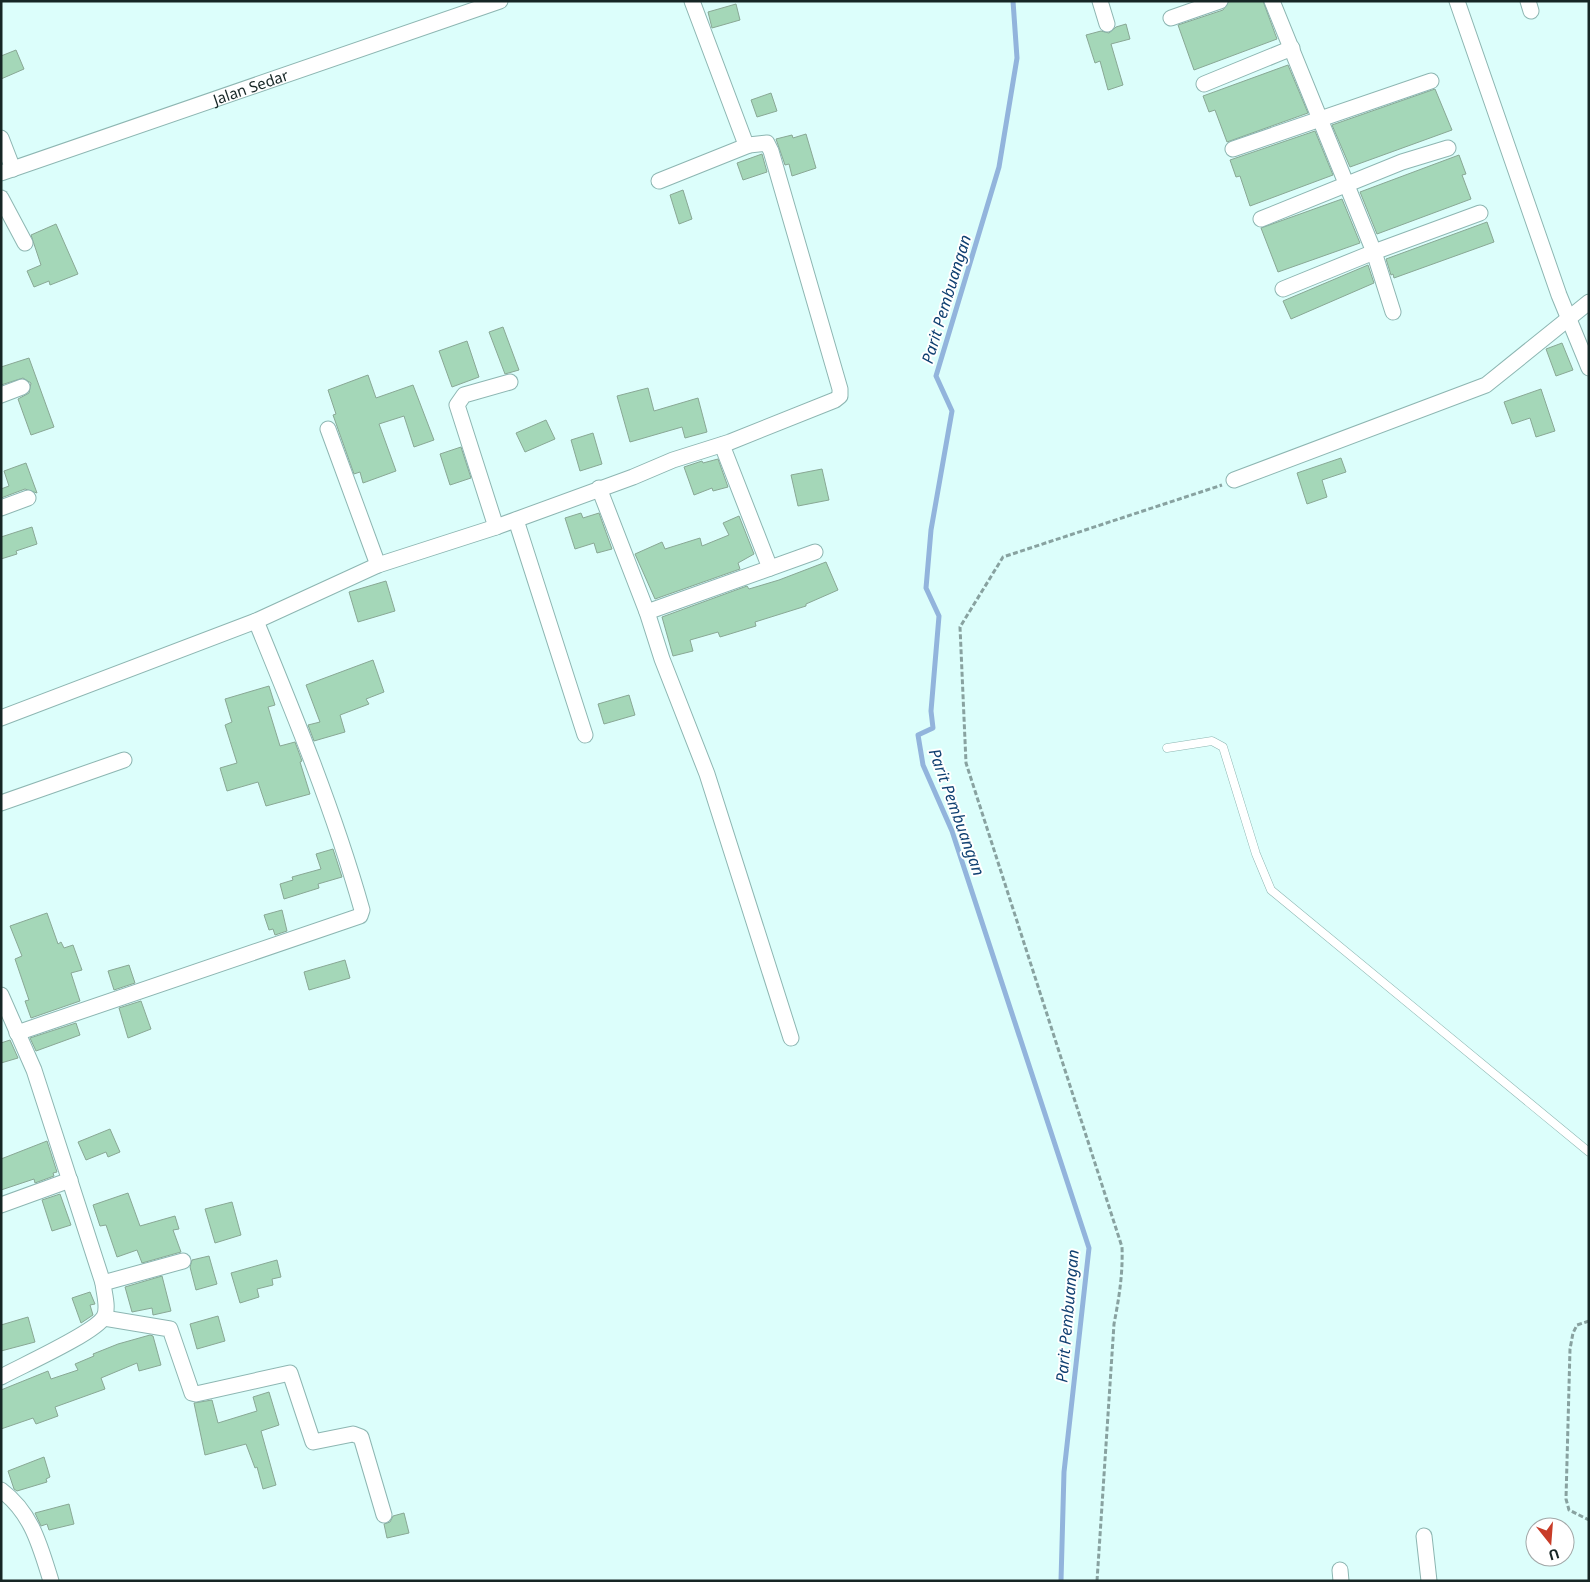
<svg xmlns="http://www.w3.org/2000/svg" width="1590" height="1582" viewBox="0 0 1590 1582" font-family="'Noto Sans',sans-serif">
  <rect width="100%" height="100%" fill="#dcfefb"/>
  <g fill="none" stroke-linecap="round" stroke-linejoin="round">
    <path stroke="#92b4dc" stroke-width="5" d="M1013 1 1017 58 999 167 936 376 952 411 931 530 926 588 939 616 931 711 933 728 918 735 923 765 952 831 1089 1248 1064 1472 1061 1581"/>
  </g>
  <path fill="#a4d7b8" stroke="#89a895" d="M1229 1H1263L1277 39 1194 70 1178 25 1223 10Z
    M736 4 740 20 712 28 708 12Z
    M1126 24 1130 39 1111 44 1123 85 1108 90 1100 61 1095 63 1086 35 1101 31 1109 33 1116 27Z
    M16 50 24 69 1 79V56Z
    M1288 65 1308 113 1227 142 1215 110 1209 112 1203 96Z
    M1435 89 1452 130 1350 167 1332 125Z
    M771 93 777 111 757 117 751 100Z
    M1315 131 1333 175 1250 206 1240 176 1236 177 1230 160Z
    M806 134 816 168 792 176 789 164 785 165 776 139 792 135 793 138Z
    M762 154 767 172 743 180 737 163Z
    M1459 155 1466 174 1462 175 1471 199 1377 234 1360 192Z
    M683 190 692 219 679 224 670 195Z
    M1342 199 1360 243 1278 272 1261 228Z
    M1487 222 1494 242 1394 278 1393 274 1391 275 1386 259Z
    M56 224 78 274 50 285 49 281 34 287 27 271 41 265 31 235Z
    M1368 265 1374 283 1291 319 1283 301Z
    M503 327 519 370 505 374 489 332Z
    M467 341 479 377 452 387 439 351Z
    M1562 343 1573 370 1556 376 1546 349Z
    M29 358 54 427 31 435 18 399 29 393 31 383 23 378 1 385V367Z
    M368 375 376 398 413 385 434 440 414 447 404 416 379 424 396 471 363 483 360 472 354 474 333 415 336 414 328 390Z
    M648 388 654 411 698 398 707 432 685 438 682 427 630 442 617 396Z
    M1541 389 1555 431 1536 437 1530 418 1512 424 1504 402Z
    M546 420 555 439 525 452 516 433Z
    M593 433 602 464 580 471 571 440Z
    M461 447 471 478 450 485 440 454Z
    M1341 458 1346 472 1322 480 1327 497 1307 504 1297 473Z
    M718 459 728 487 713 491 712 488 694 495 684 467 702 461 703 463Z
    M26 463 37 493 25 489 1 498V489L9 486 4 471Z
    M822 469 829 500 798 506 791 475Z
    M581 513 583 518 599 513 612 549 597 553 594 543 575 549 565 518Z
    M739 516 754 554 738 563 740 569 655 599 635 554 662 542 665 549 700 538 702 546 729 535 723 523Z
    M32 527 37 544 16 551 17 554 1 559V537Z
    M826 562 838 590 806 604V606L755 622 756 626 720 637 718 632 690 640 693 651 673 656 662 617 747 586 749 589 779 580Z
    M386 581 395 611 358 622 349 592Z
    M373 660 384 692 366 699 369 704 340 715 345 732 314 741 308 725 320 722 306 685Z
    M269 686 275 705 268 707 280 746 295 742 302 761 300 762 310 794 266 806 258 782 227 791 220 768 237 763 225 725 232 722 225 699Z
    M629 695 635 715 604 724 598 704Z
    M333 849 342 877 318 884 319 888 284 899 280 884 293 880 292 877 321 869 316 854Z
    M282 910 287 931 275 935 273 929 269 930 264 915Z
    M47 913 58 944 61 942 64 948 73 945 82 970 71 973 80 1001 31 1018 25 1001 29 1000 15 959 22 956 10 926Z
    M345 960 350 978 309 990 304 972Z
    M129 965 135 983 114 990 108 971Z
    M141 1001 151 1029 128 1038 119 1008Z
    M76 1023 80 1035 36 1051 30 1038Z
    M10 1040 18 1058 1 1063V1043Z
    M110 1129 120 1152 108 1157 106 1152 86 1160 78 1142Z
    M47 1141 57 1172 53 1173 54 1176 35 1183 34 1179 1 1190V1159Z
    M128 1193 140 1226 175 1216 179 1229 173 1230 181 1252 142 1263 137 1250 117 1257 106 1225 100 1226 93 1205Z
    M60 1194 71 1225 52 1231 42 1200Z
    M232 1202 241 1235 215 1243 205 1209Z
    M209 1256 217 1284 196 1290 190 1267 192 1260Z
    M277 1260 281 1277 272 1279 273 1285 257 1289 259 1297 240 1303 231 1273Z
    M162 1276 171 1311 153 1315 152 1308 132 1312 125 1287Z
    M90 1292 95 1304 90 1305 93 1315 81 1323 72 1298Z
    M218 1316 225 1341 197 1349 190 1324Z
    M28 1317 35 1342 1 1351V1325Z
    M150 1335 153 1336 161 1365 139 1371 137 1363 101 1378 105 1389 55 1407 58 1416 36 1424 33 1418 1 1429V1390L48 1371 51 1379 78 1370 75 1364 94 1356 93 1354 118 1344Z
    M269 1392 279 1425 261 1431 276 1485 263 1489 257 1467 255 1468 246 1444 205 1455 194 1403 212 1400 218 1423 257 1411 253 1397Z
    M44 1457 50 1477 46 1479 47 1482 17 1491 14 1489 8 1471Z
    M69 1504 74 1524 49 1530 47 1524 41 1526 35 1513Z
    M404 1513 409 1533 387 1538 384 1524 390 1522 393 1516Z"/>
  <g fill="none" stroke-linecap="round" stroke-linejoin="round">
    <defs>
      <path id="service" d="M1167 748 1212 741 1223 747 1256 854 1271 890 1589 1152"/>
      <g id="minor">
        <path d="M1100 1 1107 24"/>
        <path d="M1272 1 1374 252 1393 312"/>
        <path d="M1457 1 1559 295 1589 368"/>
        <path d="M1528 1 1531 11"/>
        <path d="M1171 18 1220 1"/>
        <path d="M1204 84 1292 48"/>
        <path d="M1 138 13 169"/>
        <path d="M1233 149 1431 81"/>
        <path id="s1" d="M1 173 500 1"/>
        <path d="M659 181 749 145"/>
        <path d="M1 198 25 243"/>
        <path d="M1261 219 1402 162 1448 148"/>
        <path d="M1283 289 1374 252 1480 213"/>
        <path d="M1 395 22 387"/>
        <path d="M328 429 378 565"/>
        <path d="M722 445 770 568"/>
        <path d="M1234 480 1486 385 1589 302"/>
        <path d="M599 488 647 612 662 659 707 774 791 1038"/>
        <path d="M1 508 28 498"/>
        <path d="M516 520 585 735"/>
        <path d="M496 527 457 405 464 395 510 382"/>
        <path d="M647 612 815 552"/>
        <path d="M1 718 256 621 378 565 496 527 633 477 673 460 730 442 835 400 840 396V389L771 151 767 143 749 145 745 142 692 1"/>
        <path d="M1 803 124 760"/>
        <path d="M1 995 34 1070 103 1283C104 1294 109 1308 104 1317 95 1333 21 1366 1 1377"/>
        <path d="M17 1033 360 916 362 910C334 811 295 716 256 621"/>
        <path d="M1 1205 70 1180"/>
        <path d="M103 1283 183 1261"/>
        <path d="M104 1318 170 1329 192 1393 196 1394 290 1373 313 1442 353 1434 361 1437 384 1515"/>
        <path d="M1 1490C32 1513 40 1546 51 1581"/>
        <path d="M1424 1536 1429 1581"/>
        <path d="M1340 1570 1341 1581"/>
      </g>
    </defs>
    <use href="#service" stroke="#8db6b2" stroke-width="9"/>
    <use href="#minor" stroke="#8db6b2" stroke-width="17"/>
    <path stroke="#88a2a0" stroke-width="3" stroke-dasharray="5 2.5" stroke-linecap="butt" d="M1589 1321 1577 1325 1573 1333 1570 1349 1566 1499 1569 1510 1589 1520
      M1097 1581 1114 1324C1119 1298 1123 1274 1122 1247L966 763 960 627 1003 557 1222 485"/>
    <use href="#service" stroke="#fff" stroke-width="8"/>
    <use href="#minor" stroke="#fff" stroke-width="15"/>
  </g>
  <g text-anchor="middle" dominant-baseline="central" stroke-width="4" stroke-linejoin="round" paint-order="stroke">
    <g font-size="15" fill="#162625" stroke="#fff">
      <text stroke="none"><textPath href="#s1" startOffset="264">Jalan Sedar</textPath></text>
    </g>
    <g font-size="16" font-style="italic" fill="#104071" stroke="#fff">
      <text transform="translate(946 299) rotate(-73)">Parit Pembuangan</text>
      <text transform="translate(957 812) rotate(70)">Parit Pembuangan</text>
      <text transform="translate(1067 1316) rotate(-85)">Parit Pembuangan</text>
    </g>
  </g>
  <rect width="1590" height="1582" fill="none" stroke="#162625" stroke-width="5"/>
  <g transform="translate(1550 1542) rotate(163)"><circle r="24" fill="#ffffff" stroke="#a2a8a8"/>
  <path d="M0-4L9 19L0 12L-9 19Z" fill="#c83c28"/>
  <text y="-8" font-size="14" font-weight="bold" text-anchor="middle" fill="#162625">U</text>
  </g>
</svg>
